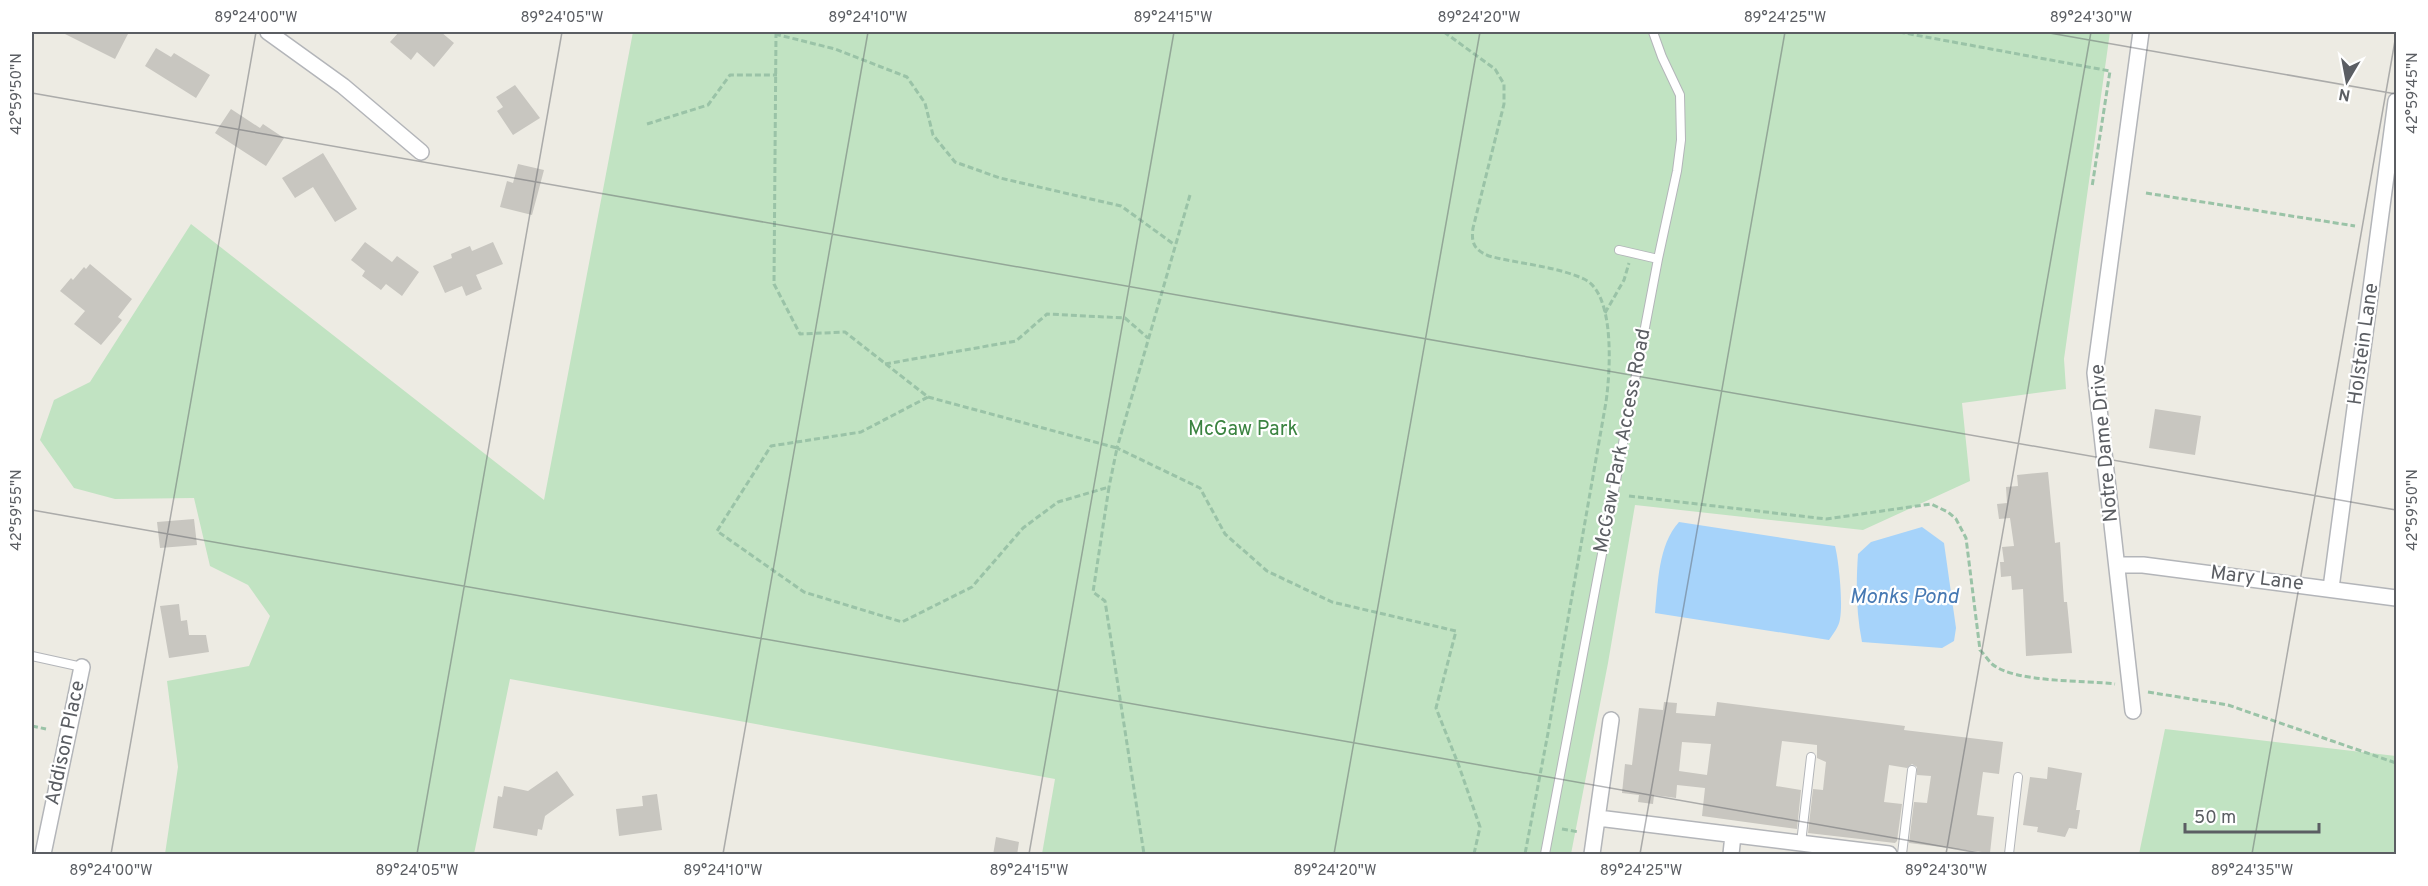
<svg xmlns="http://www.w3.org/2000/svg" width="2428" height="886" viewBox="0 0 2428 886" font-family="Overpass,sans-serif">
  <rect width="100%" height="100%" fill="#edebe3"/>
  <path fill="#c1e3c2" d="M633 32H2110L2064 359 2066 389 1962 403 1970 481 1863 530 1635 505 1608 663 1571 854H1042L1055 779 510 679 474 854H165L178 767 167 681 249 666 270 616 248 585 210 566 194 498 115 499 74 488 40 440 54 400 90 382 191 224 544 500Z
    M2165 729 2396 756V854H2139Z"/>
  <path fill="#a6d3fa" d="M1679 522 1835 546C1839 562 1843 602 1840 619 1839 627 1833 634 1829 640L1655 613C1658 584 1658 545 1679 522Z
    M1922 527 1944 543 1956 628 1954 641 1942 648 1862 642C1856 612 1856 584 1858 554L1871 542Z"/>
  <path fill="#c8c6c0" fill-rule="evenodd" d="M61 32H129L115 59Z
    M399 32H441L454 43 434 67 417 52 411 60 390 42Z
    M156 48 171 57 174 53 210 75 196 98 145 66Z
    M515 85 540 118 513 135 497 111 503 107 496 97Z
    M231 109 260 128 263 124 284 138 266 166 215 133Z
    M323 153 357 209 335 222 313 187 295 198 282 178Z
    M518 164 544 170 532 215 500 207 507 181 513 183Z
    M365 242 392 262 397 256 419 272 402 296 386 284 381 290 362 276 365 271 351 260Z
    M493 242 503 264 476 275 482 289 466 296 462 286 445 293 433 266 452 258 451 254 470 246 472 251Z
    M90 264 132 299 118 317 122 320 101 345 74 324 85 311 60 291 71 278 73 280 84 267 86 269Z
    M2155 409 2201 416 2195 455 2149 448Z
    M2048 472 2055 543 2060 542 2064 602H2067L2072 653 2026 656 2023 589 2012 590 2011 576 2001 577 2000 562H2004L2002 547 2014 546 2010 518 1999 519 1997 504 2007 503 2006 487 2018 486 2017 475Z
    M194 519 197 545 160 548 157 522Z
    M179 604 181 621 187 620 189 635H206L209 652 169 658 160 606Z
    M1664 702 1677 703 1676 713 1715 716 1717 702 1905 726 1904 730 2003 742 1999 774 1983 772 1977 815 1994 817 1990 853 1909 843 1914 802 1927 803 1931 776 1917 775V767L1912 764 1907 768 1889 765 1884 802 1902 804 1897 841 1895 843 1808 833 1813 789 1823 790 1826 762 1817 758V745L1782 741 1776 786 1801 790 1797 829 1702 816 1705 788 1677 785 1676 798 1654 795 1653 804 1638 802 1639 795 1622 793 1625 764 1632 765 1639 708 1663 710ZM1682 742 1711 744 1707 775 1679 771Z
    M2048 767 2082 773 2076 810H2080L2077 829 2069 828 2065 837 2037 832 2038 827 2023 825 2030 777 2047 779Z
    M557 771 574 795 545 816 542 830 538 829 537 836 493 828 498 796 502 797 504 786 528 791Z
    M657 794 662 830 619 836 616 809 643 806 642 796Z
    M996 837 1019 842 1017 855H993Z"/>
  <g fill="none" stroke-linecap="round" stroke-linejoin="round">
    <defs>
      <path id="lane" d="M1619 250 1658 259
        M32 656 82 667
        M1801 843 1811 757
        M1545 854 1658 259 1677 171 1681 140 1680 95 1662 57 1653 32
        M1902 854 1912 770
        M2009 854 2018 777"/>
      <path id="street" d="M268 32 343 86 421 152
        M2118 565H2143L2396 598
        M2331 588 2396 101
        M2133 711 2095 373 2141 32
        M1598 818 1889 854
        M43 854 82 667
        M1592 854 1611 720
        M1731 854 1733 835"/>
    </defs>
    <use href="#lane" stroke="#b3b5b9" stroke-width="10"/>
    <use href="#street" stroke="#b3b5b9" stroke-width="18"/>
    <path stroke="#9ac3a7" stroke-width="3" stroke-dasharray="6 3" stroke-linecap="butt" d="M776 32 774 284 800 334 845 332 928 397 861 432 771 446 717 531 804 592 902 622 972 587 1023 528 1058 502 1109 487 1093 592 1105 601 1144 854
      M1444 32 1495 69 1504 84V104L1473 228C1471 243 1474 250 1489 256 1520 264 1555 266 1584 279 1616 294 1610 374 1606 402L1548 733 1525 854
      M1899 32 2110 71 2092 187
      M775 34 835 49 907 77 925 103 933 135 955 162 1000 178 1121 206 1175 245
      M647 124 708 105 730 75H777
      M2146 193 2355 226
      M1190 195 1117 448 1200 488 1225 534 1267 571 1332 602 1456 631 1436 708 1459 766 1480 827 1474 854
      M1605 313 1624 280 1629 263
      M885 364 1016 341 1047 314 1125 318 1148 338
      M928 397 1117 448 1109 487
      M1629 496 1826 519 1931 504 1948 512 1956 519 1966 538 1980 650C1984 654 1988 660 1992 664 2015 683 2084 680 2115 684
      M2148 692 2228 705 2396 763
      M32 726 46 729
      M1562 829 1579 832"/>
    <use href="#lane" stroke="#fff" stroke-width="8"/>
    <use href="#street" stroke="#fff" stroke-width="15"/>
  </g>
  <path fill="none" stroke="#5b5e63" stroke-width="1.5" stroke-opacity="0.45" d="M2044 32 2396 94M32 93 2396 510M32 510 1985 854M111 854 256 32M417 854 562 32M723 854 868 32M1029 854 1174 32M1334 854 1480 32M1640 854 1785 32M1946 854 2091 32M2252 854 2396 35"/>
  <g text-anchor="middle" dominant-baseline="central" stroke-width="4.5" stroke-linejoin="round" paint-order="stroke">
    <g font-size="20" fill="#5b5e63" stroke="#fff">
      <text transform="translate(2364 344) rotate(-82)">Holstein Lane</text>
      <text transform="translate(1623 441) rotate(-79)">McGaw Park Access Road</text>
      <text transform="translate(2105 443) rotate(-95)">Notre Dame Drive</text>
      <text transform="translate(2257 579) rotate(7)">Mary Lane</text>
      <text transform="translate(66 743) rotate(-78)">Addison Place</text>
    </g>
    <g font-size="20" fill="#3a8340" stroke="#fff">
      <text x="1243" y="430">McGaw Park</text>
    </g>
    <g font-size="21" font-style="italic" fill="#4779b3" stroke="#fff">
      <text x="1904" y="597">Monks Pond</text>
    </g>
  </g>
  <rect width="2428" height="886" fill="none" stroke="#ffffff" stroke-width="66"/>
  <g transform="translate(2347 81) rotate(190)" stroke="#ffffff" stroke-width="4.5" paint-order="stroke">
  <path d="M0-4.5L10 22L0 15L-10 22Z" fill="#5b5e63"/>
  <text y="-9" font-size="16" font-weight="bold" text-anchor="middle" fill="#5b5e63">N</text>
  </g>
  <path d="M2185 823v9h134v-9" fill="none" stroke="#5b5e63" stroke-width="3"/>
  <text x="2194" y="823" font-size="18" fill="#5b5e63" stroke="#ffffff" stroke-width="4.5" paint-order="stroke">50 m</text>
  <rect x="33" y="33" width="2362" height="820" fill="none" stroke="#5b5e63" stroke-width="2"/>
  <g font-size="15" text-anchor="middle" fill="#5b5e63">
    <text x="256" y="22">89°24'00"W</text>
    <text x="562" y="22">89°24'05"W</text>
    <text x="868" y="22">89°24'10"W</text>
    <text x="1173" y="22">89°24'15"W</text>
    <text x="1479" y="22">89°24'20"W</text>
    <text x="1785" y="22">89°24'25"W</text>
    <text x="2091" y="22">89°24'30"W</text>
    <text transform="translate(2412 93) rotate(-90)" y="5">42°59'45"N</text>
    <text transform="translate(16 94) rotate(-90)" y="5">42°59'50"N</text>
    <text transform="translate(2412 510) rotate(-90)" y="5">42°59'50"N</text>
    <text transform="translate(16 510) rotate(-90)" y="5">42°59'55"N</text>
    <text x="111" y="875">89°24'00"W</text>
    <text x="417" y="875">89°24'05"W</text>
    <text x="723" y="875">89°24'10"W</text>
    <text x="1029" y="875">89°24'15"W</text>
    <text x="1335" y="875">89°24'20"W</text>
    <text x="1641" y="875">89°24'25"W</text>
    <text x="1946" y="875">89°24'30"W</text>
    <text x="2252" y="875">89°24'35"W</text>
  </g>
</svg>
